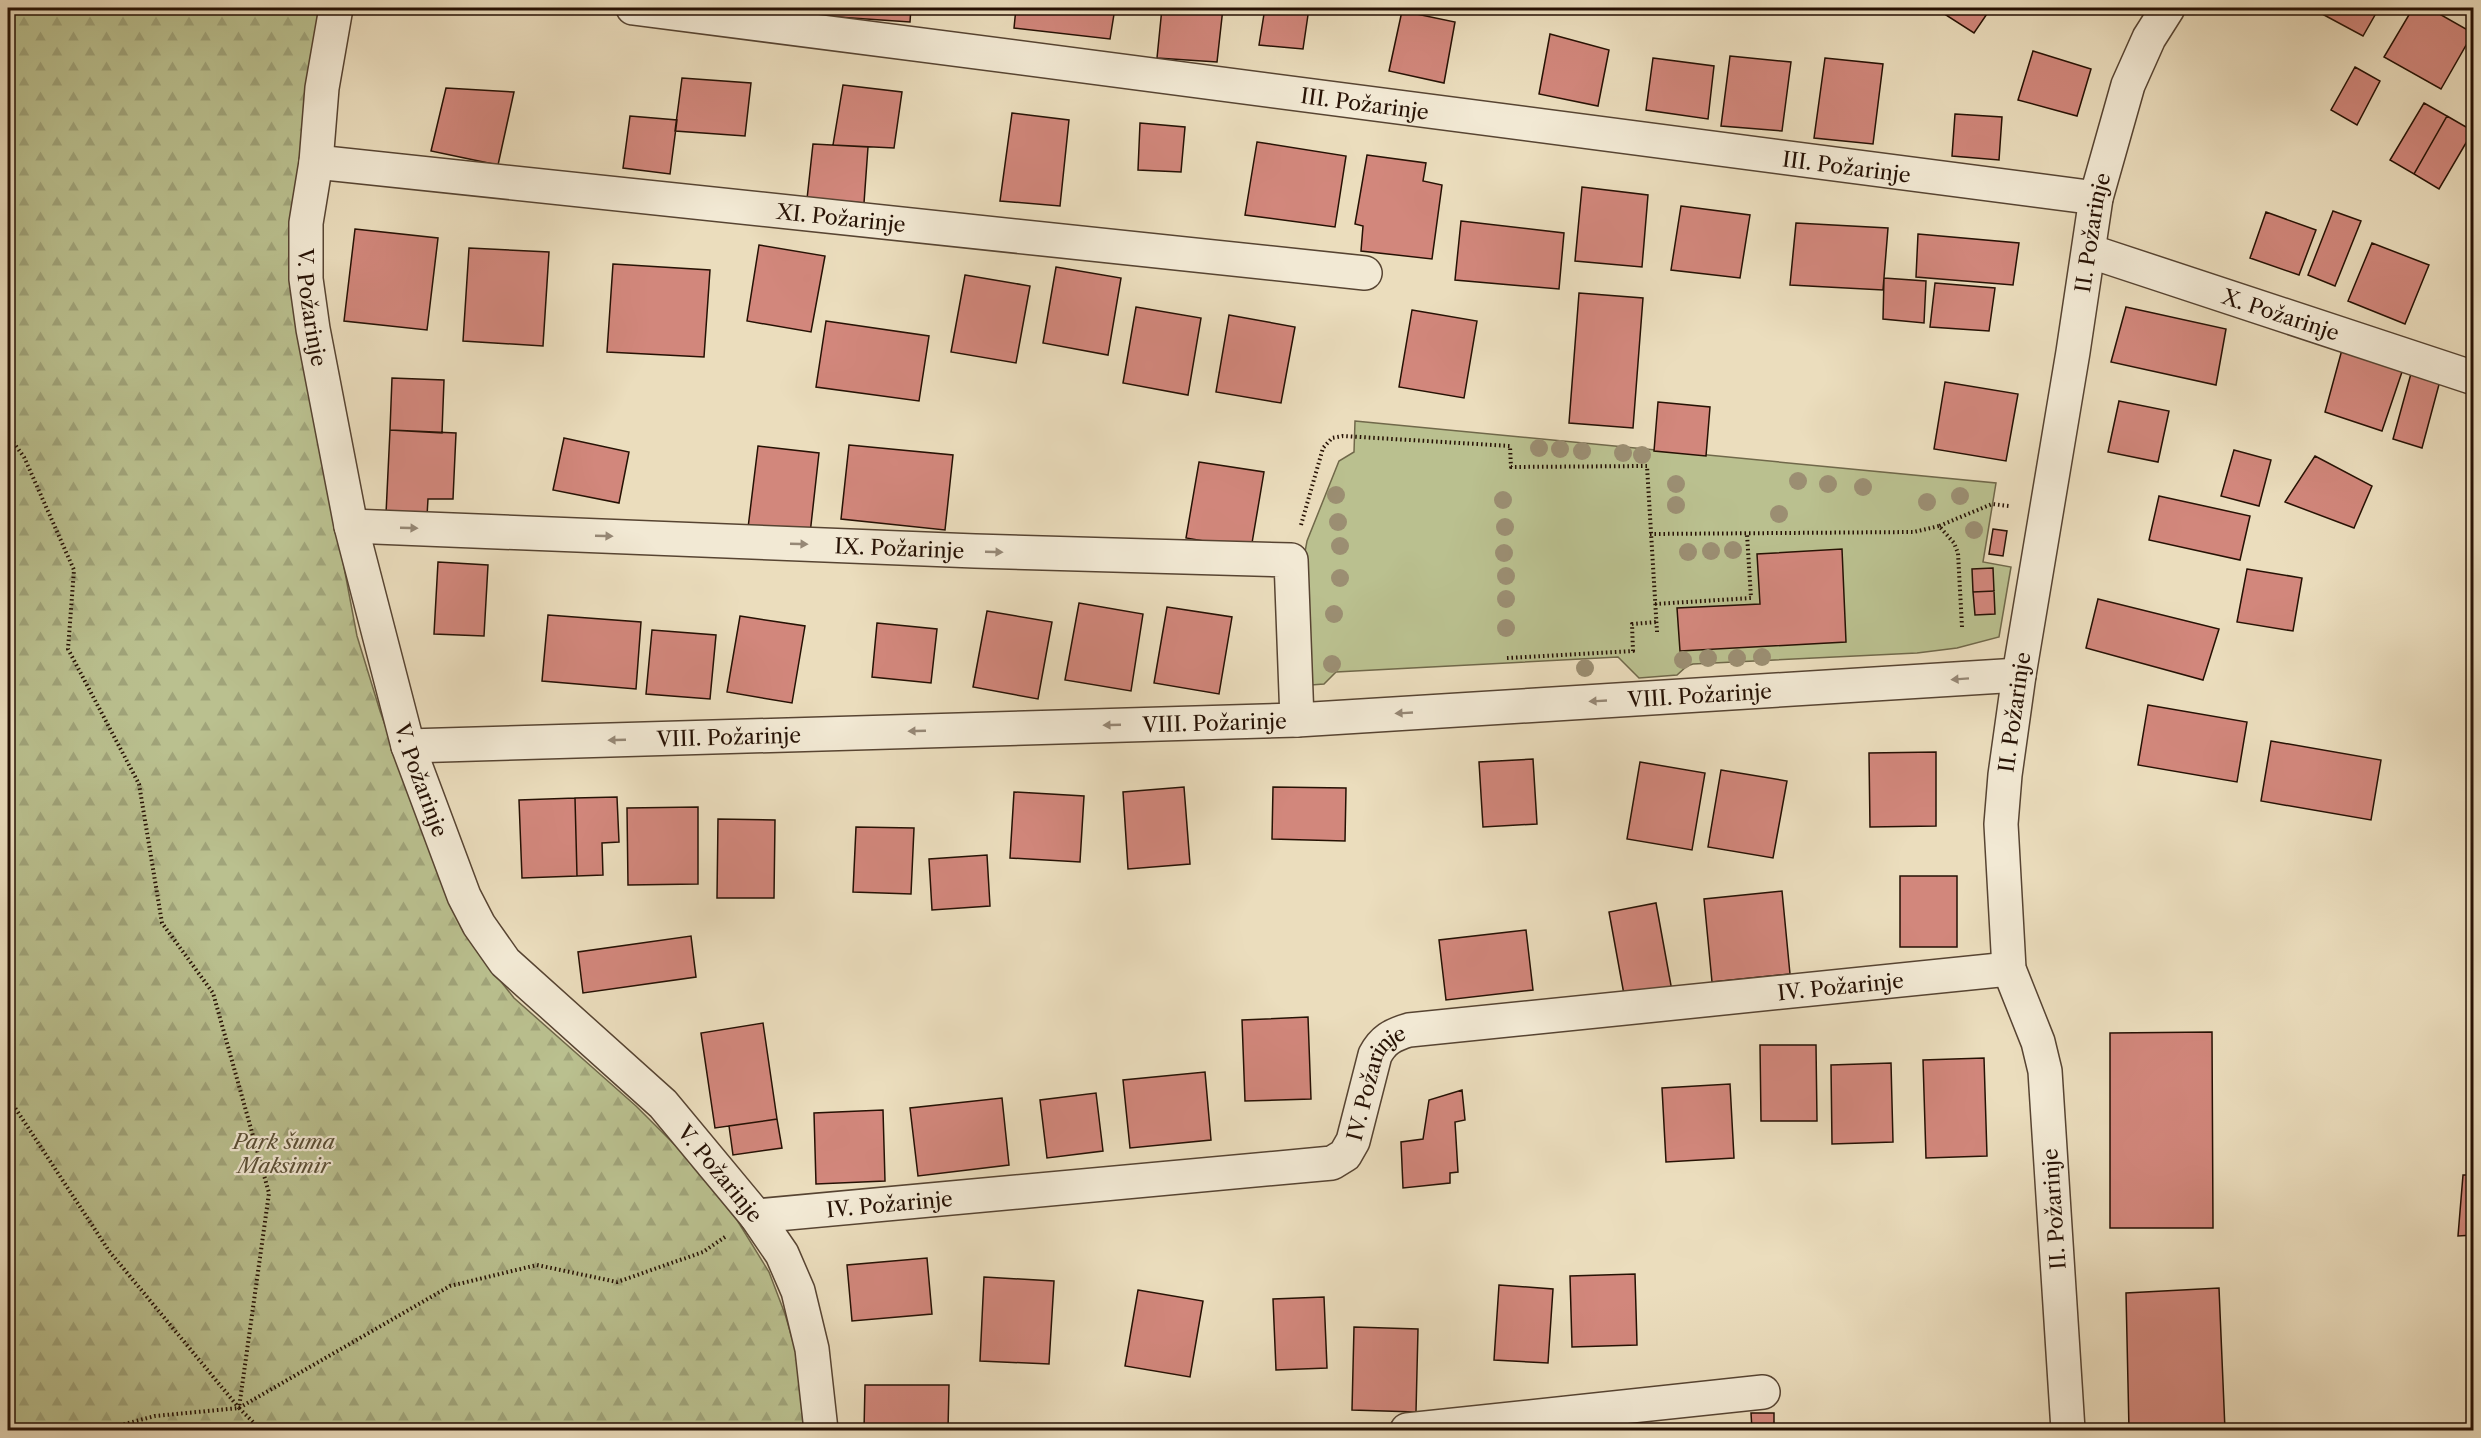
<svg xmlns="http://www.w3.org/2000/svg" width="2481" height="1438" viewBox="0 0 2481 1438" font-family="'Libre Caslon Text',serif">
  <defs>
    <pattern id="forest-firs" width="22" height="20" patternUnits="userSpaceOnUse" patternTransform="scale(1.5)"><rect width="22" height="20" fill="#bac08f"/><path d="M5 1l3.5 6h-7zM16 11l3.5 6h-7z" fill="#a0a47a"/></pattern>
  </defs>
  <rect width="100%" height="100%" fill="#ebddbd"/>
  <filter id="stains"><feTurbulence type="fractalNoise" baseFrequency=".00333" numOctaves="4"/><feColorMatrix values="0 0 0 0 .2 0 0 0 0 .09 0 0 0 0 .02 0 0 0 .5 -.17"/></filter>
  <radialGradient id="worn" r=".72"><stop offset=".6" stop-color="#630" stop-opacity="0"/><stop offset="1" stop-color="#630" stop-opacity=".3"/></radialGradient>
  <path fill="url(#forest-firs)" stroke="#70684a" stroke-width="1.5" d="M8 8H322L303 149 326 472 357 636 380 711 422 827 480 955 514 998 636 1106 685 1155 737 1220 769 1272 785 1314 797 1355 802 1387 804 1430H8Z"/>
  <path fill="#bac08f" stroke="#70684a" stroke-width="1.5" d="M1355 421 1996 483 1983 562 2011 567 1999 637 1957 648 1917 653 1693 664 1687 666 1677 675 1639 678 1618 657 1336 672 1324 684 1311 685 1304 557 1307 541 1339 461 1354 452Z"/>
  <path fill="#d2877c" stroke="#261104" stroke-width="1.5" d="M824 8H911L910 22 823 16Z
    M1016 8H1115L1110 39 1014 28Z
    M1162 8H1223L1217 62 1157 58Z
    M1265 8H1309L1303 49 1259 45Z
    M1935 8H1991L1974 33Z
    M2311 8H2379L2363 36Z
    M2413 8H2429L2473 33 2441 89 2384 57Z
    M1402 11 1455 22 1444 83 1389 71Z
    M1550 34 1609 50 1598 106 1539 94Z
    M2033 51 2091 69 2077 116 2018 100Z
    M1730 56 1791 62 1782 131 1721 126Z
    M1653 58 1714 66 1708 119 1646 110Z
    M1825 58 1883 64 1873 144 1814 138Z
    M2355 67 2380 81 2357 125 2331 110Z
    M682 78 751 83 745 136 675 131Z
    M843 85 902 92 894 148 833 145Z
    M446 88 514 92 498 165 431 151Z
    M2424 103 2447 116 2414 174 2390 160Z
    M1012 113 1069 120 1060 206 1000 201Z
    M1955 114 2002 117 1999 160 1952 156Z
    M630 116 677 120 670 174 623 168Z
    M2447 116 2473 131 2439 189 2414 174Z
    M1140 123 1185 127 1181 172 1138 170Z
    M1257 142 1346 156 1335 227 1245 215Z
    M813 144 868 147 864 203 807 199Z
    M1367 155 1426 163 1423 181 1442 185 1432 259 1361 251 1363 226 1355 224Z
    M1582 187 1648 195 1642 267 1575 261Z
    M1681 206 1750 215 1740 278 1671 270Z
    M2333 211 2361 221 2335 286 2308 275Z
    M2266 212 2316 230 2299 275 2250 258Z
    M1461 221 1564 233 1559 289 1455 280Z
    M1796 223 1888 228 1883 290 1790 285Z
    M355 229 438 238 427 330 344 321Z
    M1918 234 2019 243 2013 285 1916 277Z
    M2372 243 2429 265 2405 324 2348 301Z
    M759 245 825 256 811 332 747 321Z
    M469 248 549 252 543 346 463 341Z
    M613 264 710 270 704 357 607 352Z
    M1056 267 1121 278 1108 355 1043 343Z
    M965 275 1030 286 1016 363 951 352Z
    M1884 278 1926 281 1924 323 1883 319Z
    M1935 283 1995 288 1989 331 1930 327Z
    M1579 293 1643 298 1633 428 1569 423Z
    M1136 307 1201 318 1188 395 1123 383Z
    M2126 307 2226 329 2216 385 2111 362Z
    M1412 310 1477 321 1464 398 1399 387Z
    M1229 315 1295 327 1281 403 1216 392Z
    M826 321 929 336 919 401 816 387Z
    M2343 346 2404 366 2382 431 2325 412Z
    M2412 370 2441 377 2422 448 2393 439Z
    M392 378 444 380 442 433 390 430Z
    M1945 382 2018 394 2006 461 1934 449Z
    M2119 401 2169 411 2158 462 2108 452Z
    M1658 402 1710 407 1706 456 1654 451Z
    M390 430 456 433 453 499H428L427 516 386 514Z
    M564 438 629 452 619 503 553 490Z
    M849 445 953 455 945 530 841 519Z
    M758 446 819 453 810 534 748 528Z
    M2234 450 2271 460 2259 506 2221 496Z
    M2315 456 2372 486 2354 528 2285 502Z
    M1199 462 1264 472 1251 549 1186 538Z
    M2159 496 2250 516 2240 560 2149 540Z
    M1993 529 2007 531 2003 556 1989 554Z
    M1842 549 1846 642 1680 651 1677 608 1760 604 1757 554Z
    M438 562 488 565 484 636 434 634Z
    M1993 568 1994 591 1973 592 1972 569Z
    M2247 569 2302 578 2293 631 2237 622Z
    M1994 591 1995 614 1975 615 1973 592Z
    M2098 599 2219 629 2203 680 2086 648Z
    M1079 603 1143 614 1131 691 1065 680Z
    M1167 607 1232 617 1219 694 1154 683Z
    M987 611 1052 622 1038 699 973 687Z
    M548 615 641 622 636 689 542 681Z
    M740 616 805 626 792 703 727 692Z
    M877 623 937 629 931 683 872 677Z
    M652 630 716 635 710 699 646 694Z
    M2148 705 2247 722 2237 782 2138 765Z
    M2271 741 2381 760 2371 820 2261 801Z
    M1936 752V826L1870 827 1869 753Z
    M1533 759 1537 824 1483 827 1479 762Z
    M1640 762 1705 773 1692 850 1627 839Z
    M1721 770 1787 781 1773 858 1708 847Z
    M1184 787 1190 864 1128 869 1123 792Z
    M1273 787 1346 788 1345 841 1272 839Z
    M1014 792 1084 796 1080 862 1010 858Z
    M617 797 619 842 602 843 603 875 577 876 575 798Z
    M575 798 577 876 522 878 519 800Z
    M698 807V884L628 885 627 808Z
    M718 819 775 820 774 898H717Z
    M856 827 914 828 911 894 853 892Z
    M987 855 990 906 932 910 929 859Z
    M1900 876H1957V947H1900Z
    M1782 891 1790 974 1712 982 1704 899Z
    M1656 903 1672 991 1625 1000 1609 912Z
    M1526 930 1533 990 1446 1000 1439 940Z
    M691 936 696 977 583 993 578 952Z
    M1308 1017 1311 1099 1245 1101 1242 1020Z
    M763 1023 777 1119 715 1128 701 1033Z
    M2212 1032 2213 1228H2110V1033Z
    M1760 1045H1816L1817 1121H1761Z
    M1984 1058 1987 1156 1926 1158 1923 1060Z
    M1891 1063 1893 1142 1832 1144 1831 1065Z
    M1205 1072 1211 1140 1130 1148 1123 1080Z
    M1730 1084 1734 1158 1666 1162 1662 1088Z
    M1462 1090 1465 1120 1455 1122 1458 1172 1450 1173V1183L1403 1188 1401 1142 1423 1139 1429 1100Z
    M1096 1093 1103 1151 1047 1158 1040 1100Z
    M1002 1098 1009 1165 918 1176 910 1108Z
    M883 1110 885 1181 816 1184 814 1113Z
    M777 1119 782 1148 733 1155 729 1126Z
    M2463 1175H2474V1235L2458 1236Z
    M927 1258 932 1314 852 1321 847 1265Z
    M1635 1274 1637 1345 1572 1347 1570 1276Z
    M984 1277 1054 1281 1049 1364 980 1361Z
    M1499 1285 1553 1289 1548 1363 1494 1360Z
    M2219 1288 2225 1430H2129L2126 1293Z
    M1138 1290 1203 1301 1190 1377 1125 1366Z
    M1324 1297 1327 1368 1276 1370 1273 1299Z
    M1354 1327 1418 1329 1416 1412 1352 1410Z
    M865 1385H949L948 1430H864Z
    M1751 1413H1774V1430H1752Z"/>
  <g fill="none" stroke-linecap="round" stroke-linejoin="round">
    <defs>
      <g id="minor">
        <path id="s1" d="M336 8 322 88 316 162 306 223V279L313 329 351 526 408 746 464 896 479 925 505 962 663 1104 756 1216 782 1254 798 1291 812 1349 821 1430"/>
        <path id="s2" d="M633 8C1121 69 1608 138 2096 198"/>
        <path id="s3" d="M316 162 1365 273"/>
        <path id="s4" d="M2089 251 2474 378"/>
        <path id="s5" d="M351 526 975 551 1291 560 1297 720"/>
        <path id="s6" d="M408 746 1297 720 2019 675"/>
        <path id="s7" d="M756 1216 1332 1163 1345 1155 1353 1141 1375 1055C1383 1040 1392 1035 1409 1030L2009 969"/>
        <path d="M1407 1430 1763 1392"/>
        <path id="s8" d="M2068 1430 2045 1071 2038 1042 2009 969 2001 824 2005 775 2019 675 2073 352 2096 198 2128 85 2149 38 2168 8"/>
      </g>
    </defs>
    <use href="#minor" stroke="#574432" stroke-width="36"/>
    <path stroke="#261104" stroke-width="4" stroke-dasharray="1.5 3" stroke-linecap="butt" d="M8 435 24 457 74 570 68 649 139 784 162 923 213 993 269 1193 239 1408 261 1430
      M1301 525 1323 448 1332 438 1343 436 1510 446 1511 467 1647 466 1657 632
      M1650 534 1914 532 1939 526
      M1655 604 1751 598 1747 534
      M1962 627 1958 553 1954 543 1939 526 1992 504 2009 506
      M1507 658 1633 651 1632 624 1656 622
      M8 1097 109 1251 239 1408
      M102 1430 155 1416 239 1408 450 1286 537 1265 617 1282 703 1252 725 1237"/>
    <use href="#minor" stroke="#f2e9d4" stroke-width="33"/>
  </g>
  <g fill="#9b8e72">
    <circle cx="1539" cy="448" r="9"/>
    <circle cx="1560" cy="449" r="9"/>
    <circle cx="1582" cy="451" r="9"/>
    <circle cx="1623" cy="453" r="9"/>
    <circle cx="1642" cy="455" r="9"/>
    <circle cx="1798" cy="481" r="9"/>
    <circle cx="1676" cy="484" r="9"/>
    <circle cx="1828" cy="484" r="9"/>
    <circle cx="1863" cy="487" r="9"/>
    <circle cx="1336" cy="495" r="9"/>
    <circle cx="1960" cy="496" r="9"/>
    <circle cx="1503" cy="500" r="9"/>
    <circle cx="1927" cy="502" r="9"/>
    <circle cx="1676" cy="505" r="9"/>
    <circle cx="1779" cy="514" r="9"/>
    <circle cx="1338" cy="522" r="9"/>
    <circle cx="1505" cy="527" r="9"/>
    <circle cx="1974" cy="530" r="9"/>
    <circle cx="1340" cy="546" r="9"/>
    <circle cx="1733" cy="550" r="9"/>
    <circle cx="1711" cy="551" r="9"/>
    <circle cx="1688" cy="552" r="9"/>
    <circle cx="1504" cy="553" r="9"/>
    <circle cx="1506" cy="576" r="9"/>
    <circle cx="1340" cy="578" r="9"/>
    <circle cx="1506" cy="599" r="9"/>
    <circle cx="1334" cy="614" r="9"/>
    <circle cx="1506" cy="628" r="9"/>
    <circle cx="1762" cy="657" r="9"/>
    <circle cx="1708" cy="658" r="9"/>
    <circle cx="1737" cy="658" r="9"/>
    <circle cx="1683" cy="660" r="9"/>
    <circle cx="1332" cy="664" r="9"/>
    <circle cx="1585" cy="668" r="9"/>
  </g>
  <defs><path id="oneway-solid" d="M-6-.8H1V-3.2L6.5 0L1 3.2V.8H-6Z" transform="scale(1.5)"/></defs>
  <g fill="#968876">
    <use href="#oneway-solid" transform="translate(409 528) rotate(2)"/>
    <use href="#oneway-solid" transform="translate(604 536) rotate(2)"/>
    <use href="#oneway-solid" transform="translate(799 544) rotate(2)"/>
    <use href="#oneway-solid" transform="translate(994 552) rotate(2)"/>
    <use href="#oneway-solid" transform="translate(1960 679) rotate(176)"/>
    <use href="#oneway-solid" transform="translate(1598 701) rotate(177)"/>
    <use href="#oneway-solid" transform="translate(1404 713) rotate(177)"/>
    <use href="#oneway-solid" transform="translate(1112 725) rotate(178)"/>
    <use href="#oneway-solid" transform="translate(917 731) rotate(178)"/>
    <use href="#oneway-solid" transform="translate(617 740) rotate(178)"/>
  </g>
  <g text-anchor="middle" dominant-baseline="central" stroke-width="4.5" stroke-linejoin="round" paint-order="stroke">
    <g font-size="21" fill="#261104" stroke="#f2e9d4">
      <text stroke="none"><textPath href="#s2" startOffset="738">III. Požarinje</textPath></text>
      <text stroke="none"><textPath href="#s2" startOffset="1224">III. Požarinje</textPath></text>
      <text stroke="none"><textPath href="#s3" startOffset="528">XI. Požarinje</textPath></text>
      <text stroke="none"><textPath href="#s8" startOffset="1212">II. Požarinje</textPath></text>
      <text stroke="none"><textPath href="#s1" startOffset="302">V. Požarinje</textPath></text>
      <text stroke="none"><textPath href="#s4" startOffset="202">X. Požarinje</textPath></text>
      <text stroke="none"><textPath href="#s5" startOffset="549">IX. Požarinje</textPath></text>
      <text stroke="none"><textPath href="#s6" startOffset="1293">VIII. Požarinje</textPath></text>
      <text stroke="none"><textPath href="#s8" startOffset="726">II. Požarinje</textPath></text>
      <text stroke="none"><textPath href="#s6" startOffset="807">VIII. Požarinje</textPath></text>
      <text stroke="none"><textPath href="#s6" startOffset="321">VIII. Požarinje</textPath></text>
      <text stroke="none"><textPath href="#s1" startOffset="788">V. Požarinje</textPath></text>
      <text stroke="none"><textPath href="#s7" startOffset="1176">IV. Požarinje</textPath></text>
      <text stroke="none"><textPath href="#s7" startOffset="674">IV. Požarinje</textPath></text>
      <text stroke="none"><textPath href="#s1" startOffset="1292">V. Požarinje</textPath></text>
      <text stroke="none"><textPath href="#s7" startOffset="134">IV. Požarinje</textPath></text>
      <text transform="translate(2054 1209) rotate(-94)">II. Požarinje</text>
    </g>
    <g font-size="21" font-style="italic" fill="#5a4e35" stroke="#f2e9d4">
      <text x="284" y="1141">Park šuma<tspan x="284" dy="24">Maksimir</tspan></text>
    </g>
  </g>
  <rect width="2481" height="1438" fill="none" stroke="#ebddbd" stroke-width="30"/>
  <rect x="9" y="9" width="2463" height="1420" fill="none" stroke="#261104" stroke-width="3"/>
  <rect x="15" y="15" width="2451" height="1408" fill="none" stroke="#261104" stroke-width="1.5"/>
  <rect width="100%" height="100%" filter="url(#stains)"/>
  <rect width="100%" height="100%" fill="url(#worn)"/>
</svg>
